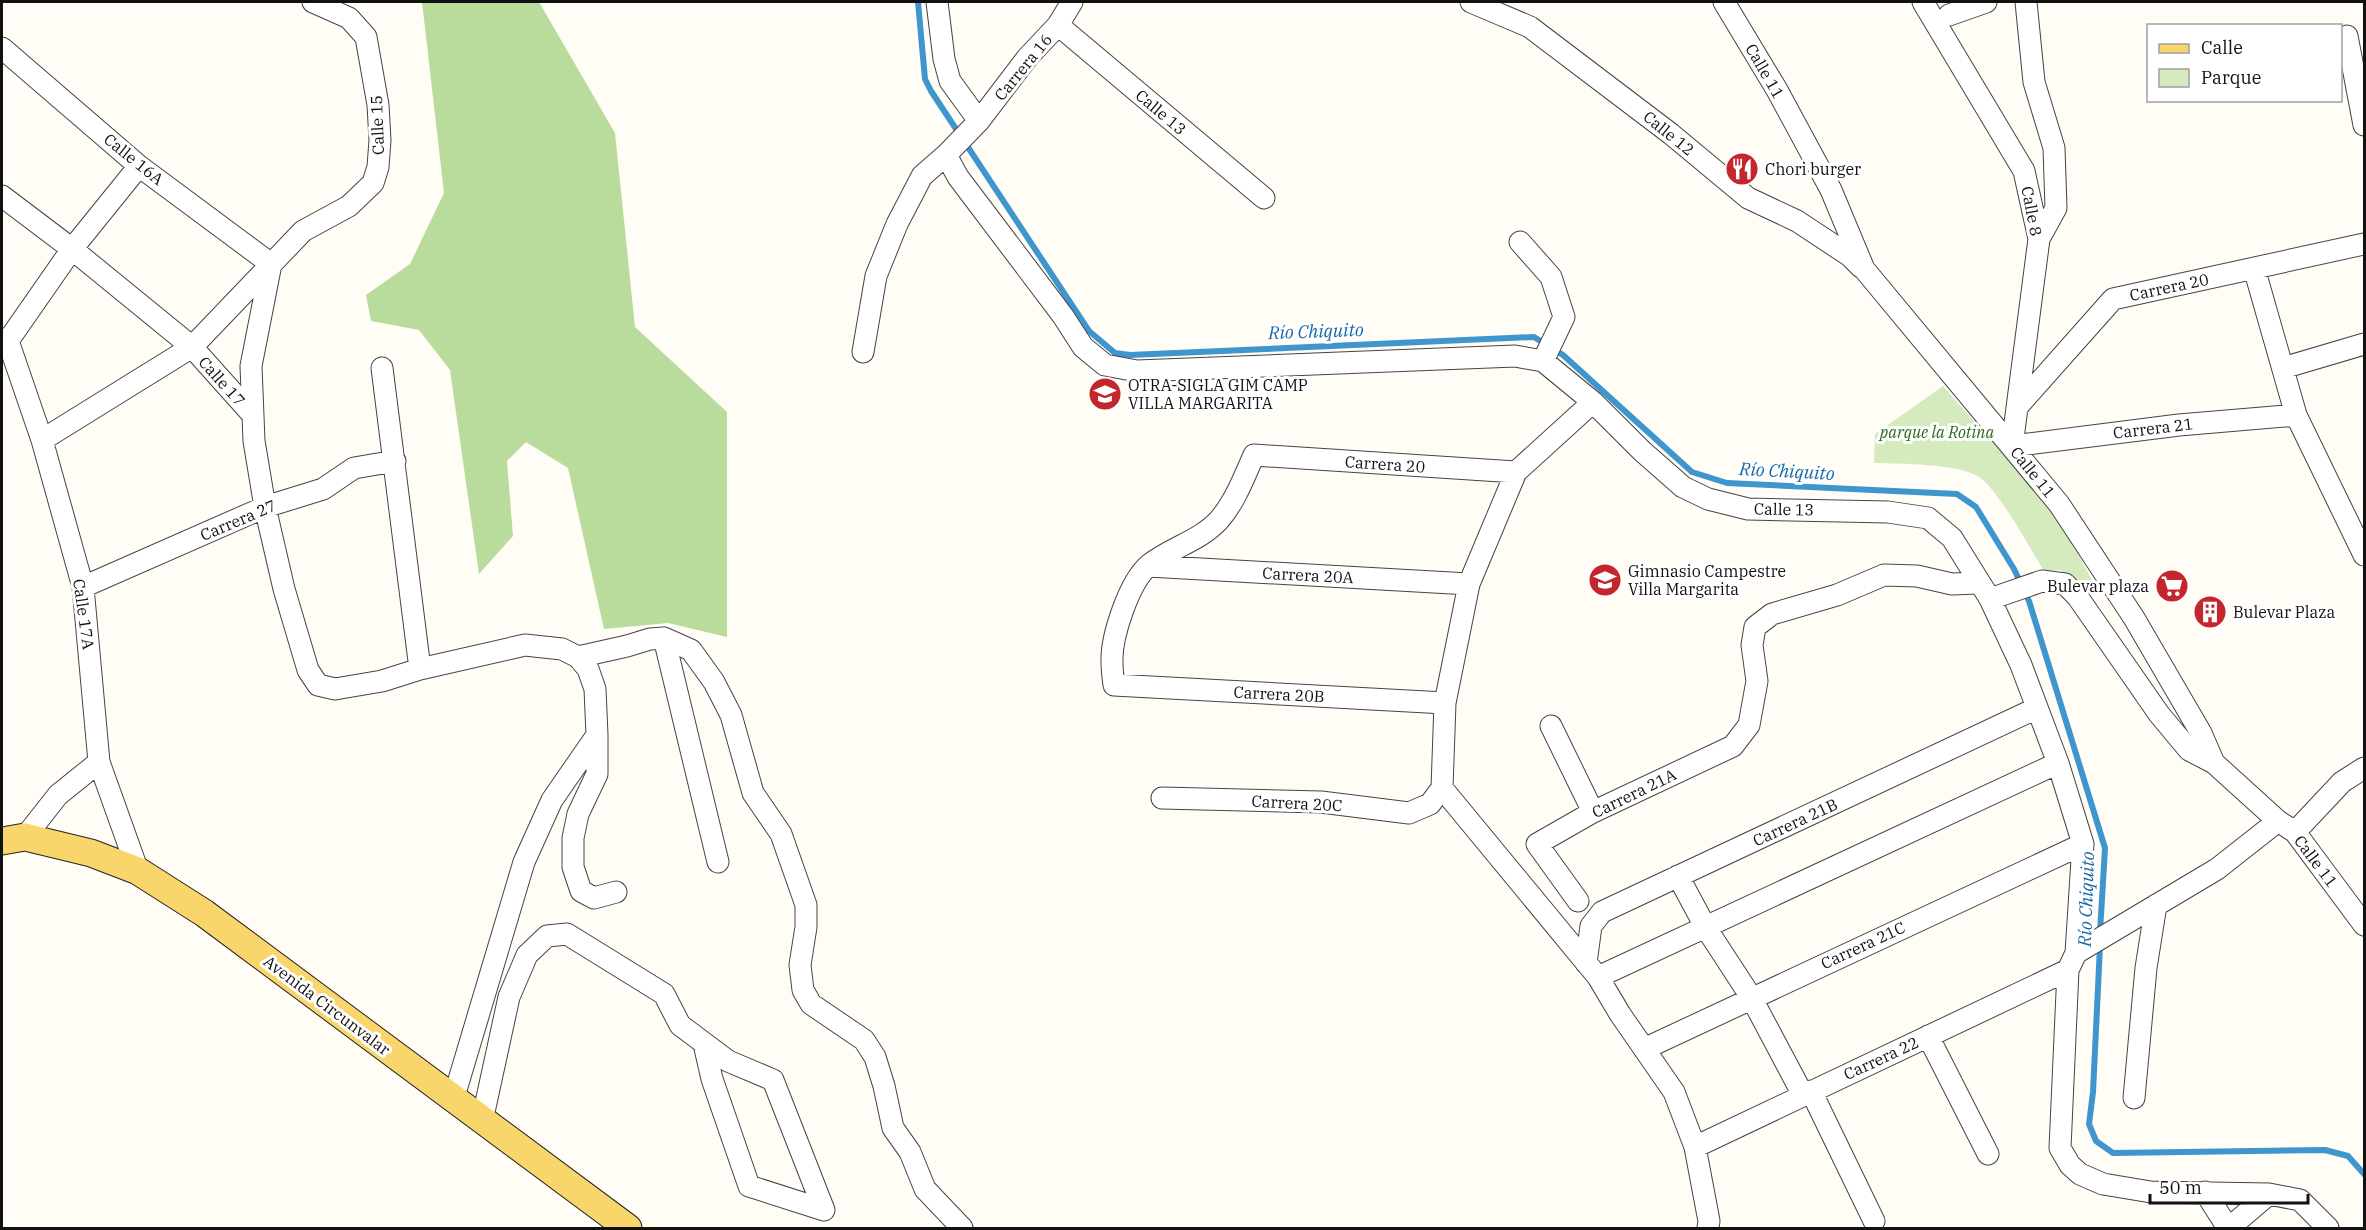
<svg xmlns="http://www.w3.org/2000/svg" width="2366" height="1230" viewBox="0 0 2366 1230" font-family="'IBM Plex Serif',serif">
  <rect width="100%" height="100%" fill="#fffdf5"/>
  <path fill="#d5ebbd" d="M1943 386 2044 501 2071 541 2093 582 2083 586 2060 570 2044 571C2031 550 1998 489 1979 477 1957 463 1901 464 1874 463L1875 434Z"/>
  <path fill="#b9dc9c" d="M422 2H539L615 133 635 327 727 412V637L668 623 604 629 568 468 526 442 507 461 513 536 479 574 450 370 419 330 371 321 366 295 410 264 444 193Z"/>
  <g fill="none" stroke-linecap="round" stroke-linejoin="round">
    <path stroke="#3f96cf" stroke-width="6" d="M918 2 925 79 931 91 1089 331 1115 353 1130 355 1534 337 1563 355 1692 472 1727 483 1957 494 1976 507 2014 569 2029 601 2105 848 2100 932
      M2100 946 2093 1092 2089 1124 2096 1141 2113 1153 2325 1150 2348 1156 2364 1174"/>
    <defs>
      <path id="minor" d="M937 2 944 59 950 81 979 121
        M1072 2 1058 25 1027 58 979 121 946 155 958 177 1063 316 1083 347 1105 365 1137 371 1515 356 1543 361 1593 402 1642 451 1683 487 1708 499 1748 509 1888 512 1928 518 1952 538 1990 599 2021 665 2058 763 2083 844 2076 953 2068 970 2060 1148 2070 1165 2080 1174 2103 1184 2151 1192 2269 1194 2300 1200 2328 1228
        M1471 2 1530 27 1671 134 1748 198 1797 221 1850 256 1861 267
        M1724 2 1777 90 1831 190 1864 269 2059 504 2134 618 2201 733 2214 763 2278 821 2295 832 2364 925
        M1923 2 2024 171 2039 239 2012 446 2179 425 2296 415
        M2026 2 2034 82 2054 148 2056 208 2039 239
        M1949 15 1986 2
        M1058 25 1264 198
        M2347 36 2364 125
        M2 48 139 166 271 264
        M2 196 72 249 192 347 252 414
        M1520 242 1551 277 1564 317 1543 361
        M271 264 251 366 254 441 265 507 284 589 308 670 318 685 335 689 382 681 420 669 525 645 562 649 578 657 588 669 595 689 597 735 552 800 524 862 453 1100
        M2254 268 2296 415 2364 555
        M2 339 8 341 42 440 83 587 99 762 58 795 25 837
        M8 341 72 249 139 166
        M863 352 876 276 897 224 922 176 946 155
        M382 368 420 669
        M2283 368 2364 344
        M2018 406 2113 299 2364 244
        M42 440 192 347 303 231 349 206 373 183 378 167 380 140 378 105 366 37 349 18 313 2
        M1148 566 1469 584
        M83 587 265 507 323 489 354 468 395 461
        M1990 599 2042 581 2065 584 2077 596 2159 714 2189 750 2214 763
        M664 638 718 862
        M578 657 627 646 650 639 664 638 691 650 714 682 731 715 753 793 781 834 806 905V927L800 965 803 990 811 1004 864 1040 875 1057 884 1086 893 1128 910 1152 925 1189 962 1228
        M1445 703 1114 685C1113 678 1112 670 1112 662 1111 637 1129 582 1149 565 1170 548 1200 541 1219 520 1235 502 1244 477 1254 455L1516 472
        M1551 726 1593 812
        M597 735V774L578 814 573 838V867L581 891 594 898 616 892
        M99 762 138 871
        M1442 788 1598 977 1620 1014 1674 1092 1695 1147 1709 1221 1708 1228
        M1162 798 1321 802 1409 813 1430 804 1442 788 1445 703 1469 584 1516 472 1593 402
        M2295 832 2342 782 2364 768
        M1678 876 1706 928 1751 997 1803 1095
        M1578 901 1537 844 1593 812 1733 746 1749 725 1757 681 1752 645 1755 627 1772 614 1837 595 1884 575 1917 576 1952 584 1978 583
        M2076 953 2217 869 2278 821
        M1586 963 1591 926 1602 912 2037 708
        M1598 977 2058 763
        M1928 1036 1988 1154
        M1644 1049 2083 844
        M1811 1091 1874 1221
        M2134 1098 2146 968 2156 905
        M482 1121 509 997 527 955 547 936 567 934 664 994 680 1025 728 1061 773 1080 824 1210 749 1186 712 1079 704 1044
        M1695 1147 2068 970
        M2205 1192 2228 1228
        M2229 1228 2269 1194"/>
      <path id="major" d="M2 841 25 837 91 853 138 871 204 913 628 1228"/>
    </defs>
    <use href="#minor" stroke="#444" stroke-width="23"/>
    <use href="#major" stroke="#222" stroke-width="29"/>
    <use href="#minor" stroke="#fff" stroke-width="21"/>
    <use href="#major" stroke="#f9d66b" stroke-width="27"/>
  </g>
  <defs>
    <symbol id="restaurant-disc" viewBox="-11 -11 22 22"><circle r="9.5" fill="#c4262e" stroke="#fff"/><path d="M-5-6h1v4h1v-4h1v4h1v-4h1v5L-1.5 .5V6h-2V.5L-5-1ZM5-6V6H3V1.5H1.5Q1.5-4 5-6Z" fill="#fff"/></symbol>
    <symbol id="school-disc" viewBox="-11 -11 22 22"><circle r="9.5" fill="#c4262e" stroke="#fff"/><path d="M0-5L7-2L0 1L-7-2ZM-4 1L0 2.5L4 1V4Q0 6-4 4Z" fill="#fff"/></symbol>
    <symbol id="supermarket-disc" viewBox="-11 -11 22 22"><circle r="9.5" fill="#c4262e" stroke="#fff"/><path d="M-6-5.5h2.5l.6 2H6L4.5 2H-2.5L-4.4-4H-6ZM-1.5 3.2a1.3 1.3 0 1 0 .1 0ZM3 3.2a1.3 1.3 0 1 0 .1 0Z" fill="#fff"/></symbol>
    <symbol id="building-disc" viewBox="-11 -11 22 22"><circle r="9.5" fill="#c4262e" stroke="#fff"/><path d="M-4-6H4V6H1V3H-1V6H-4ZM-2.5-4.3h1.7v1.8h-1.7ZM.8-4.3h1.7v1.8H.8ZM-2.5-1h1.7V.8h-1.7ZM.8-1h1.7V.8H.8Z" fill="#fff"/></symbol>
  </defs>
  <g fill-rule="evenodd">
    <use href="#restaurant-disc" x="1723" y="150" width="38" height="38"/>
    <use href="#school-disc" x="1086" y="375" width="38" height="38"/>
    <use href="#school-disc" x="1586" y="561" width="38" height="38"/>
    <use href="#supermarket-disc" x="2153" y="567" width="38" height="38"/>
    <use href="#building-disc" x="2191" y="593" width="38" height="38"/>
  </g>
  <g text-anchor="middle" dominant-baseline="central" stroke-width="6" stroke-linejoin="round" paint-order="stroke">
    <g font-size="16" fill="#111" stroke="#fff">
      <text transform="translate(1023 67) rotate(-51)">Carrera 16</text>
      <text transform="translate(1765 71) rotate(60)">Calle 11</text>
      <text transform="translate(1161 112) rotate(40)">Calle 13</text>
      <text transform="translate(377 125) rotate(-92)">Calle 15</text>
      <text transform="translate(1669 133) rotate(39)">Calle 12</text>
      <text transform="translate(134 159) rotate(39)">Calle 16A</text>
      <text transform="translate(2032 211) rotate(79)">Calle 8</text>
      <text transform="translate(2169 287) rotate(-12)">Carrera 20</text>
      <text transform="translate(222 381) rotate(48)">Calle 17</text>
      <text transform="translate(2153 428) rotate(-7)">Carrera 21</text>
      <text transform="translate(1385 464) rotate(4)">Carrera 20</text>
      <text transform="translate(2033 472) rotate(51)">Calle 11</text>
      <text transform="translate(1784 509) rotate(1)">Calle 13</text>
      <text transform="translate(238 520) rotate(-23)">Carrera 27</text>
      <text transform="translate(1308 575) rotate(3)">Carrera 20A</text>
      <text transform="translate(84 614) rotate(82)">Calle 17A</text>
      <text transform="translate(1279 694) rotate(3)">Carrera 20B</text>
      <text transform="translate(1634 793) rotate(-26)">Carrera 21A</text>
      <text transform="translate(1297 803) rotate(3)">Carrera 20C</text>
      <text transform="translate(1795 822) rotate(-25)">Carrera 21B</text>
      <text transform="translate(2316 861) rotate(53)">Calle 11</text>
      <text transform="translate(1863 945) rotate(-25)">Carrera 21C</text>
      <text transform="translate(327 1005) rotate(37)">Avenida Circunvalar</text>
      <text transform="translate(1881 1058) rotate(-25)">Carrera 22</text>
    </g>
    <g font-size="16" fill="#111" stroke="#fff" text-anchor="start">
      <text x="1765" y="169">Chori burger</text>
      <text x="1128" y="385">OTRA-SIGLA GIM CAMP<tspan x="1128" dy="18">VILLA MARGARITA</tspan></text>
      <text x="1628" y="571">Gimnasio Campestre<tspan x="1628" dy="18">Villa Margarita</tspan></text>
      <text x="2149" y="586" text-anchor="end">Bulevar plaza</text>
      <text x="2233" y="612">Bulevar Plaza</text>
    </g>
    <g font-size="16" font-style="italic" fill="#2f6b1f" stroke="#fff">
      <text x="1937" y="432">parque la Rotina</text>
    </g>
    <g font-size="18" font-style="italic" fill="#1768a6" stroke="#fff">
      <text transform="translate(1316 331) rotate(-2)">Río Chiquito</text>
      <text transform="translate(1787 471) rotate(3)">Río Chiquito</text>
      <text transform="translate(2086 899) rotate(-88)">Río Chiquito</text>
    </g>
  </g>
  <rect width="2366" height="1230" fill="none" stroke="#111111" stroke-width="6"/>
  <rect x="2147" y="24" width="195" height="78" fill="#ffffff" stroke="#a0a0a0" stroke-width="1.5"/>
  <rect x="2159" y="44" width="30" height="9" fill="#f9d66b" stroke="#a0a0a0" stroke-width="1.5"/>
  <text x="2201" y="54" font-size="18" fill="#111111">Calle</text>
  <rect x="2159" y="69" width="30" height="18" fill="#d5ebbd" stroke="#a0a0a0" stroke-width="1.5"/>
  <text x="2201" y="84" font-size="18" fill="#111111">Parque</text>
  <path d="M2150 1194v9h158v-9" fill="none" stroke="#111111" stroke-width="3"/>
  <text x="2159" y="1194" font-size="18" fill="#111111" stroke="#ffffff" stroke-width="4.5" paint-order="stroke">50 m</text>
</svg>
